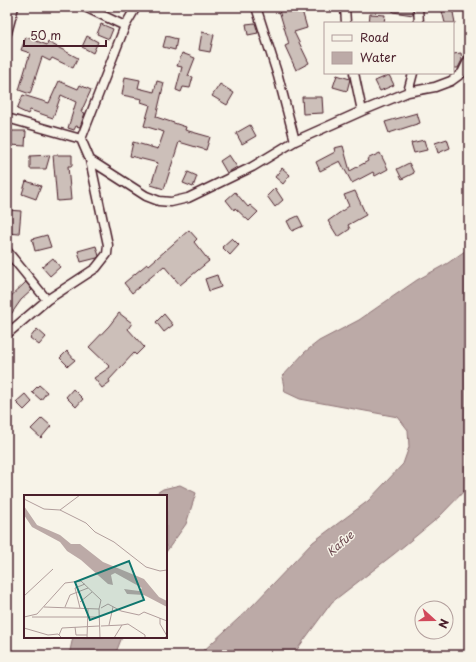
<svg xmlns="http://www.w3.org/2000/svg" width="476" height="662" viewBox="0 0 476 662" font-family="'Playpen Sans',sans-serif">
  <rect width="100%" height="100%" fill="#f7f3e8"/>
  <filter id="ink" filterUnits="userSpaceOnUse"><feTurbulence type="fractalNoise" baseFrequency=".025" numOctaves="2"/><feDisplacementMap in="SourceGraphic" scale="8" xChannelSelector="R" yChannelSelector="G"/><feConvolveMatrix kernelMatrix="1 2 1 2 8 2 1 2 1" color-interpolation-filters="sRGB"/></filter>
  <g filter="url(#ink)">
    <path fill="#bcaaa7" stroke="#8e7275" d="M469 248V486L439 517 394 554 332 602 293 655H199L252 606 313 542 368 501 403 464 409 447 408 430 398 417 300 399 285 392 282 377 305 352 319 341 359 320 417 280 448 263Z
      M180 485 196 493 186 524 166 552V496H152L163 489Z
      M73 637H122L115 655H69Z"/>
    <path fill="#ccbfb9" stroke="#4a1f2b" d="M278 7H301L307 28 294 32 309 63 296 70 285 46 289 44Z
      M393 7H413V15L393 12Z
      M441 7H452L455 23H445Z
      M370 14 385 15 384 23H369Z
      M255 23 258 33 248 35 246 24Z
      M101 24 113 29 109 39 97 34Z
      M202 32 214 35 210 52 199 50Z
      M87 36 98 42 93 53 82 47Z
      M166 36 177 39 175 50 163 47Z
      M26 37 47 45 48 42 78 58 73 68 52 58 50 61 42 57 30 94 19 90 30 53 21 50Z
      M182 53 195 58 188 76 193 77 190 88 183 87 181 92 176 90 182 67 177 66Z
      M461 53 462 60 458 68H453V54Z
      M337 75 350 79 347 91 333 87Z
      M389 75 394 85 380 91 375 81Z
      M125 77 140 80 138 88 154 92 157 81 164 83 156 117 186 127 185 130 210 137 206 150 179 142 164 189 151 185 158 163 130 156 133 142 158 149 164 132 144 126 150 105 141 102 142 99 122 95Z
      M59 81 78 89 80 85 91 90 81 112 85 113 80 127 76 126 74 130 68 128 76 102 61 95 53 118 30 110 28 114 17 109 23 95 49 103Z
      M220 84 234 93 227 105 212 96Z
      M302 97H322L323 113 303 114Z
      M417 113 420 123 389 133 385 122Z
      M250 125 256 136 242 144 236 133Z
      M10 131H26L25 146 10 145Z
      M447 139 450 148 438 153 435 143Z
      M424 140 427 150 414 153 411 143Z
      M343 146 350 171 368 161 367 159 380 153 388 169 375 176 373 172 352 183 340 161 320 171 316 162 335 152 334 148Z
      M50 155 46 169H30V156Z
      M53 155H72V166H68L71 200 57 201Z
      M229 155 237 167 227 173 220 161Z
      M409 163 414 173 402 179 397 169Z
      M282 168 290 175 283 184 275 177Z
      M188 172 197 176 193 187 183 183Z
      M26 181 41 186 36 199 22 194Z
      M275 188 283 200 275 207 267 196Z
      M355 191 366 215 348 225 350 229 338 237 328 221 349 206 344 195Z
      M235 192 248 207 250 205 258 212 249 221 235 208 234 210 226 200Z
      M7 210 21 211 19 234 7 233Z
      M298 216 303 226 292 231 287 221Z
      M189 230 197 239 194 242 209 261 180 285 164 266 132 293 124 283 147 264 149 265Z
      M47 235 51 247 35 251 32 239Z
      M232 238 239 245 230 255 222 247Z
      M96 246 99 256 97 258 81 262 78 251Z
      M53 258 60 267 50 276 42 267Z
      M217 275 221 287 209 291 205 279Z
      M26 282 32 290 21 300 7 320V300Z
      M119 313 132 323 128 329 144 347 136 355 134 353 109 380 110 382 102 388 94 378 110 367 89 347 109 326Z
      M164 314 173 325 164 332 156 322Z
      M37 329 46 337 39 345 30 338Z
      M67 351 75 360 68 366 60 358Z
      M39 385 47 392 41 400 32 392Z
      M73 389 83 399 76 407 66 397Z
      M25 394 32 402 24 410 16 402Z
      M42 418 51 426 41 438 31 429Z"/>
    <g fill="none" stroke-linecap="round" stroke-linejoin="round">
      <defs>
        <path id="minor" d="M85 7 125 26
          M256 7 278 76 295 141
          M345 7 346 23
          M418 7 419 23
          M7 33 14 7
          M354 73 362 111
          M408 92 413 73
          M7 118 81 139 90 160 146 196 159 201 171 202 188 198 252 167 295 141 362 111 408 92 435 87 451 81 462 73 469 59
          M81 139 125 26 136 7
          M7 251 47 300
          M7 334 47 300 96 268 107 254 108 245 90 160"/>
      </defs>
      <use href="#minor" stroke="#4a1f2b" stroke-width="11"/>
      <use href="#minor" stroke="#f7f3e8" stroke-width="8"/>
    </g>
  </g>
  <g text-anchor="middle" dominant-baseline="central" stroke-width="3" stroke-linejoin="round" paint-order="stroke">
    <g font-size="11" font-style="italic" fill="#6c4950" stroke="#f7f3e8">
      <text transform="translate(340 543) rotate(-41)">Kafue</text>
    </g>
  </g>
  <g transform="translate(24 495)">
    <rect width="143" height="143" fill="#f7f3e8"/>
    <path d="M0 11 13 30 36 40 47 49H56L79 67 120 84 135 102 143 106V112L120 100 103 99 100 94 115 96 118 93 91 78 87 80 89 90 84 89 57 65 43 56 36 47 8 32 0 20Z" fill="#bcaaa7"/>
    <path fill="none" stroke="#b29e9c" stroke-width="1" d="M0 4 20 14 36 15 56 0M36 15 62 28 71 37 90 47 122 72 136 76 143 75M0 101 29 74M56 107 68 97M20 112 75 114M41 112 46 100 64 93M56 113 51 93 61 89M77 113 84 109 97 116 115 120 120 117 143 126M0 122 13 119 41 88 57 86 77 105 75 114 76 143M8 122H75M136 123V129L143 141 140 143M85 130 89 112M77 131 98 130M51 132 52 140H63M0 133 24 140 34 139 38 143M35 140 38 133 75 131M63 143 64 114M90 143 98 130 104 129 121 140V143"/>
    <path fill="#0f766e" fill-opacity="0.15" stroke="#0f766e" stroke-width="2" d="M105 66 120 105 66 125 51 87Z"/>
    <rect width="143" height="143" fill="none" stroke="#4a1f2b" stroke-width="2"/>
  </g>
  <rect width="476" height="662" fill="none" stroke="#f7f3e8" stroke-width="24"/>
  <rect x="12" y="12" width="452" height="638" fill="none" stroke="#4a1f2b" stroke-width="1.5" filter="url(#ink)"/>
  <rect x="324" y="22" width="130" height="52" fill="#f7f3e8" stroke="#b29e9c"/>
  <rect x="332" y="35" width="20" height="6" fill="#f7f3e8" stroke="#b29e9c"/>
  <text x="360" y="42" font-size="12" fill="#4a1f2b">Road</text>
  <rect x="332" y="52" width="20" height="12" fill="#bcaaa7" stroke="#b29e9c"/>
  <text x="360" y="62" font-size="12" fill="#4a1f2b">Water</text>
  <g transform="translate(434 620) rotate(111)"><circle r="19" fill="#f7f3e8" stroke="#b29e9c"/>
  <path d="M0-3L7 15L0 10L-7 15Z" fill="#d1495b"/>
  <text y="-6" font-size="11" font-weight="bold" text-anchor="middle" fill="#4a1f2b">N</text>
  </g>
  <path d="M24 40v6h82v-6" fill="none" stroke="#4a1f2b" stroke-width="2"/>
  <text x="30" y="40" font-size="12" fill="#4a1f2b" stroke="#f7f3e8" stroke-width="3" paint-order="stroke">50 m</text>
</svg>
